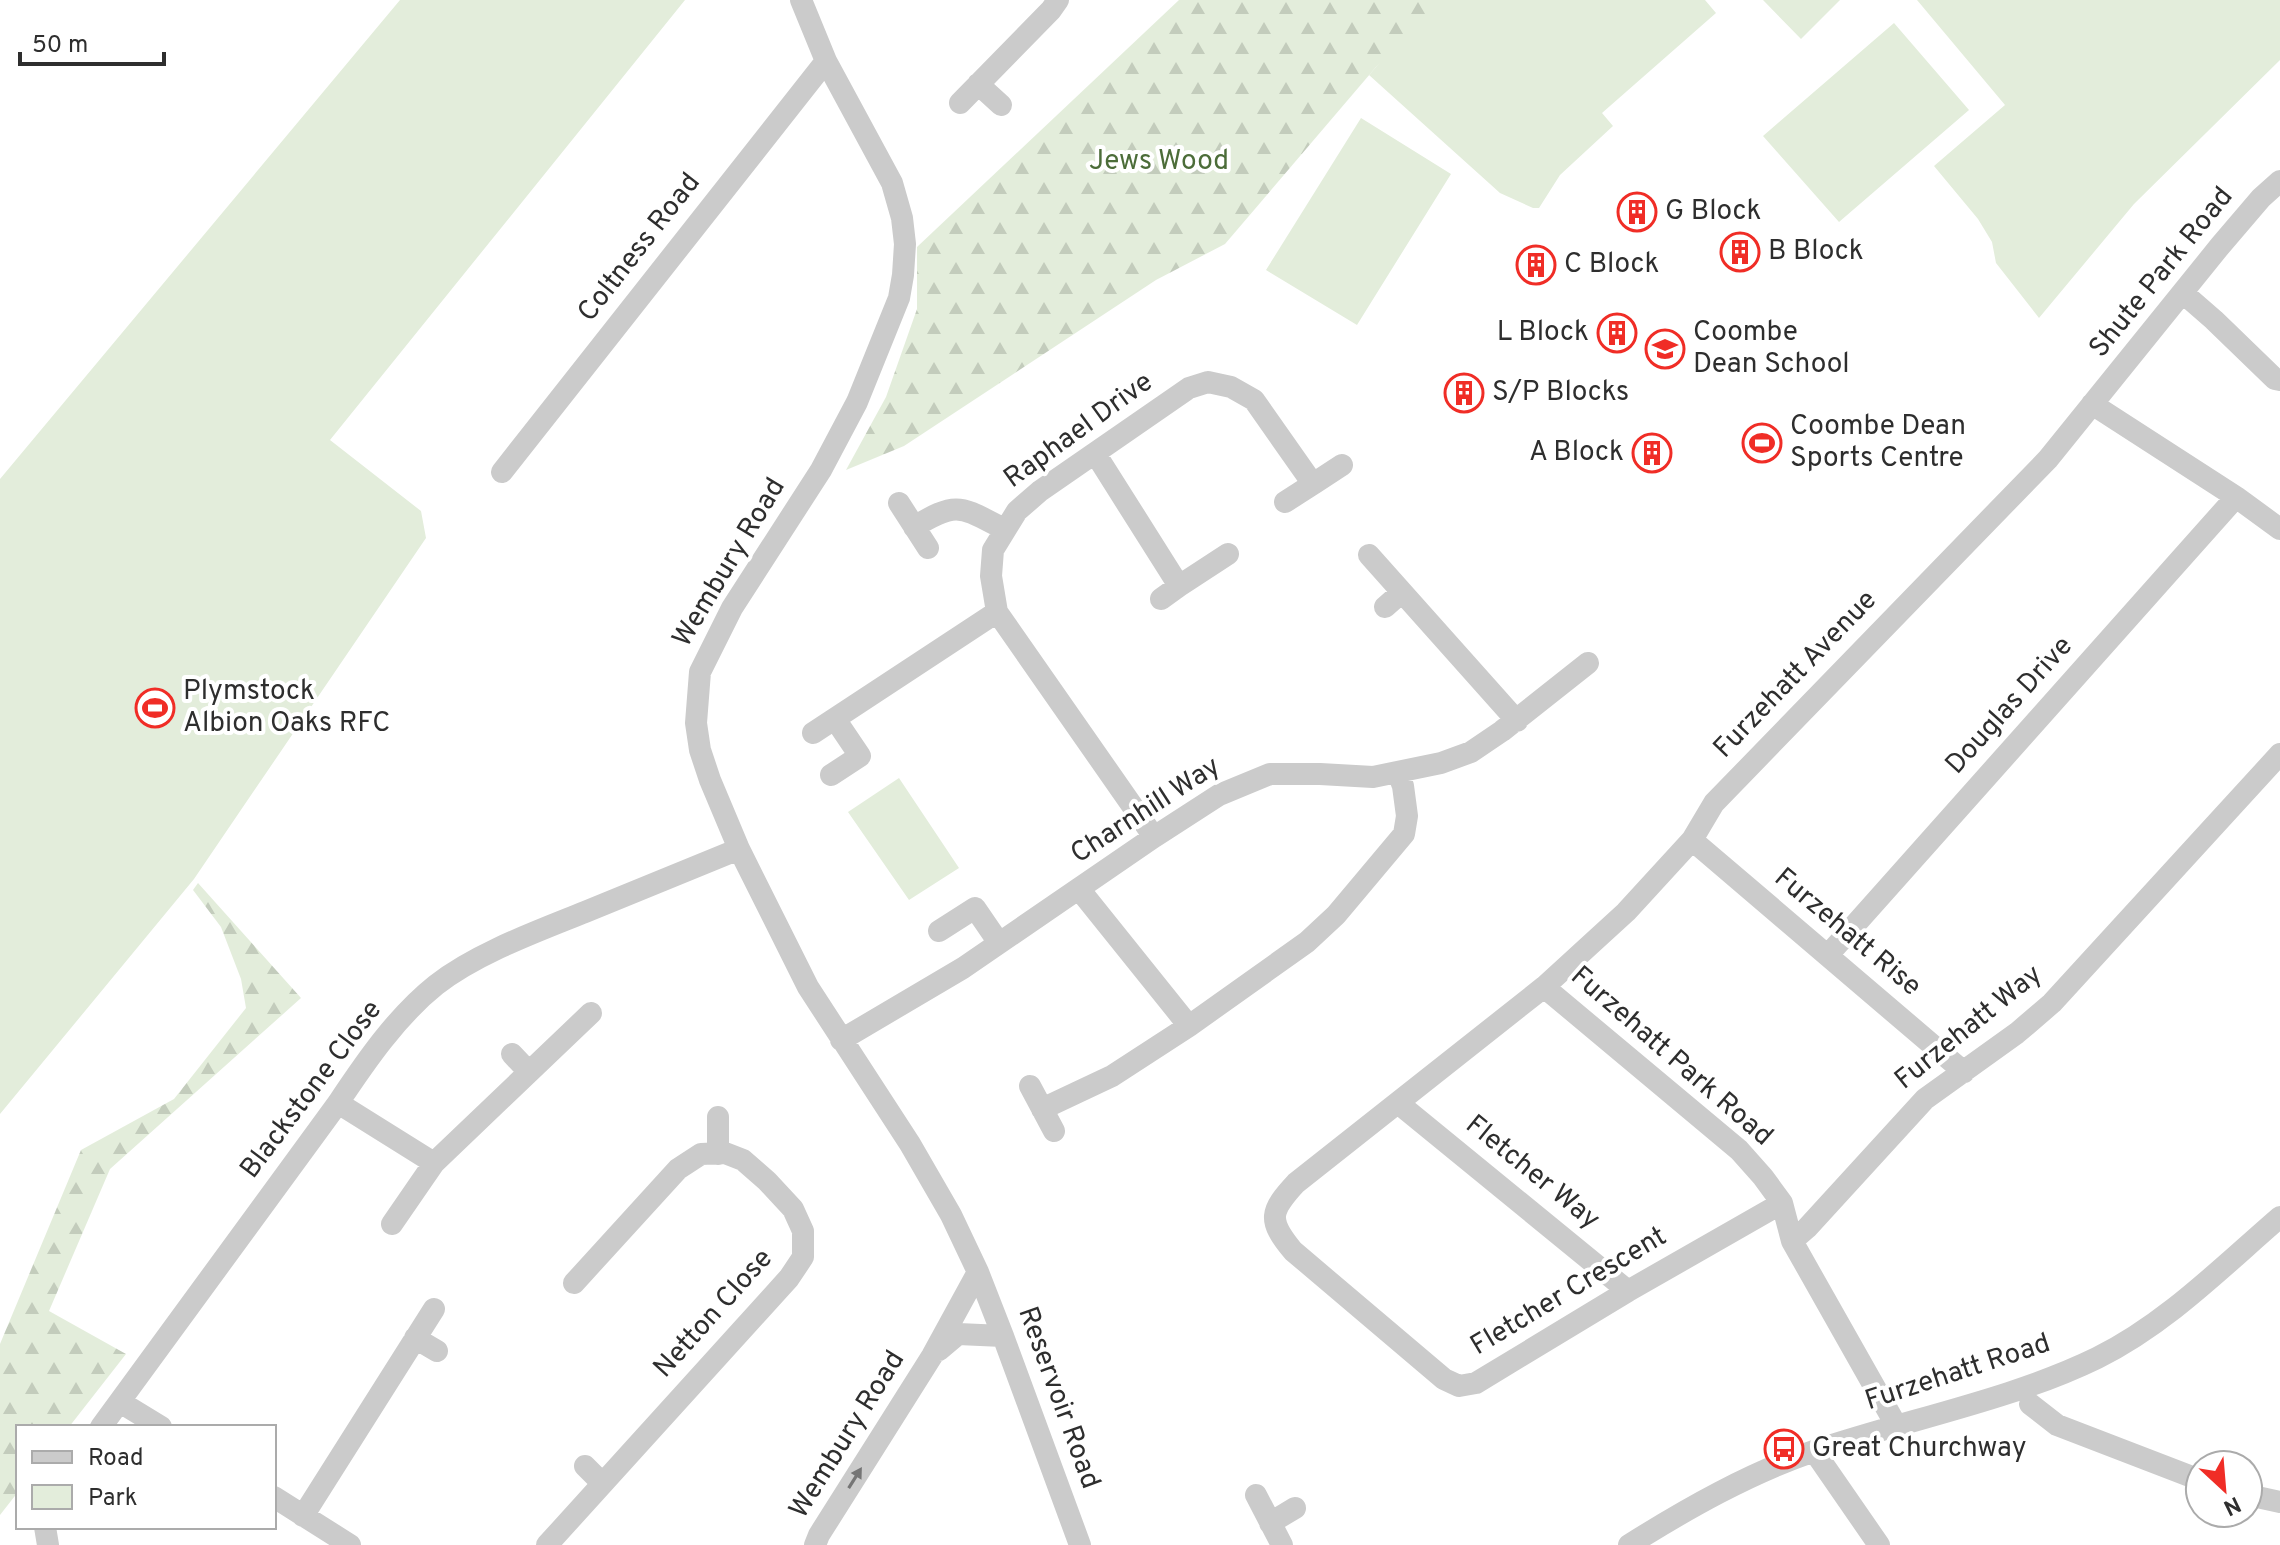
<svg xmlns="http://www.w3.org/2000/svg" width="2280" height="1545" viewBox="0 0 2280 1545" font-family="Overpass,sans-serif">
  <defs>
    <pattern id="forest-firs" width="22" height="20" patternUnits="userSpaceOnUse" patternTransform="scale(2)"><rect width="22" height="20" fill="#e3eddb"/><path d="M5 1l3.5 6h-7zM16 11l3.5 6h-7z" fill="#c3ccbc"/></pattern>
  </defs>
  <rect width="100%" height="100%" fill="#fff"/>
  <path fill="#e3eddb" d="M400 0H685L330 440 421 511 426 538 194 879 0 1114V479Z
    M1448 0H1705L1716 13 1602 113 1613 126 1560 175 1539 208H1533L1500 193 1369 75 1383 59Z
    M1763 0H1840L1801 39Z
    M1917 0H2280V60L2134 204 2039 318 1996 263 1992 242 1978 219 1934 166 2005 105Z
    M1894 23 1969 110 1839 222 1763 136Z
    M1361 118 1451 174 1357 325 1266 270Z
    M899 778 959 868 909 900 848 812Z"/>
  <path fill="url(#forest-firs)" d="M1179 0H1449L1376 67 1225 244 1156 280 904 446 846 470 886 397 917 309V247Z
    M198 883 301 998 110 1169 49 1311 126 1354 69 1427H18V1492L0 1515V1344L81 1150 174 1099 246 1008 241 979 221 927 193 890Z"/>
  <g fill="none" stroke-linecap="round" stroke-linejoin="round">
    <path stroke="#cbcbcb" stroke-width="22" d="M801 0 826 61 892 183 902 218 905 244 903 275 899 298 857 402 821 470 732 608 700 672 696 723 700 750 710 780 739 849 808 987 910 1144 951 1215 978 1272 1003 1336 1080 1545
      M978 84 1001 105
      M960 103 1051 10 1058 0
      M2183 293 2214 320 2275 379 2280 380
      M2092 404 2236 497 2280 529
      M1095 453 1179 586 1228 554
      M502 472 826 61
      M1285 502 1313 484
      M899 503 928 548
      M914 527C958 500 961 507 1004 529
      M1369 555 1517 721
      M1161 599 1179 586
      M1385 607 1402 592
      M813 733 997 612
      M831 775 860 756 835 719
      M1154 837 997 612 991 576 993 550 1017 511 1040 491 1189 388 1208 382 1231 387 1254 400 1313 484 1342 465
      M1692 840 1964 1072
      M1079 889 1189 1026
      M939 931 975 908 999 943
      M1828 955 2236 497
      M1544 987 1739 1150 1763 1177 1782 1203 1792 1241 1896 1425
      M841 1040 963 968 1154 837 1219 795 1270 774H1320L1373 777 1441 763 1471 752 1502 731 1588 663
      M512 1054 529 1072
      M1030 1086 1054 1131
      M338 1103 434 1163
      M1398 1103 1628 1291
      M1042 1109 1112 1076 1189 1026 1307 942 1336 915 1404 834 1407 816 1403 786 1398 773
      M718 1154V1117
      M1782 1203 1628 1291 1476 1383 1459 1386 1444 1379 1293 1251C1267 1220 1270 1211 1296 1183L1544 987 1626 912 1692 840 1714 803 2048 459 2220 246 2261 198 2280 181
      M392 1224 434 1163 591 1013
      M1792 1241 1807 1228 1925 1099 2017 1033 2052 1003 2280 754
      M415 1338 437 1351
      M939 1350 958 1334 1003 1336
      M120 1402 161 1427
      M2030 1404 2057 1425 2200 1480
      M101 1427 338 1103C366 1061 397 1016 436 985 477 953 538 931 585 912 636 891 688 870 739 849
      M1814 1451 1879 1545
      M585 1466 602 1483
      M1256 1495 1282 1545
      M2248 1495 2280 1502
      M274 1497 350 1545
      M303 1516 434 1309
      M1270 1523 1295 1508
      M45 1527 48 1545
      M547 1545 789 1278 803 1257V1231L793 1209 767 1181 743 1160 725 1153 701 1154 678 1169 574 1283
      M815 1545 819 1535 932 1356 978 1272
      M1629 1545C1688 1508 1748 1474 1814 1451 1905 1420 2011 1400 2097 1358 2166 1324 2222 1267 2280 1217"/>
  </g>
  <defs><path id="oneway-solid" d="M-6-.8H1V-3.2L6.5 0L1 3.2V.8H-6Z" transform="scale(2)"/></defs>
  <use fill="#757575" href="#oneway-solid" transform="translate(855 1478) rotate(-58)"/>
  <defs>
    <symbol id="building-ring" viewBox="-11 -11 22 22"><circle r="9.5" fill="#fff" stroke="#f02d26" stroke-width="1.5"/><path d="M-4-6H4V6H1V3H-1V6H-4ZM-2.5-4.3h1.7v1.8h-1.7ZM.8-4.3h1.7v1.8H.8ZM-2.5-1h1.7V.8h-1.7ZM.8-1h1.7V.8H.8Z" fill="#f02d26"/></symbol>
    <symbol id="school-ring" viewBox="-11 -11 22 22"><circle r="9.5" fill="#fff" stroke="#f02d26" stroke-width="1.5"/><path d="M0-5L7-2L0 1L-7-2ZM-4 1L0 2.5L4 1V4Q0 6-4 4Z" fill="#f02d26"/></symbol>
    <symbol id="stadium-ring" viewBox="-11 -11 22 22"><circle r="9.5" fill="#fff" stroke="#f02d26" stroke-width="1.5"/><path d="M0-5a6.5 5 0 1 0 0 10a6.5 5 0 1 0 0-10ZM-3.5-1.8h7v3.6h-7Z" fill="#f02d26"/></symbol>
    <symbol id="bus-ring" viewBox="-11 -11 22 22"><circle r="9.5" fill="#fff" stroke="#f02d26" stroke-width="1.5"/><path d="M-5-6H5V4H4V6H2V4H-2V6H-4V4H-5ZM-3.5-4V0h7V-4ZM-3.5 1.2v1.5H-2V1.2ZM2 1.2v1.5H3.5V1.2Z" fill="#f02d26"/></symbol>
  </defs>
  <g fill-rule="evenodd">
    <use href="#building-ring" x="1615" y="190" width="44" height="44"/>
    <use href="#building-ring" x="1718" y="230" width="44" height="44"/>
    <use href="#building-ring" x="1514" y="243" width="44" height="44"/>
    <use href="#building-ring" x="1595" y="311" width="44" height="44"/>
    <use href="#school-ring" x="1643" y="327" width="44" height="44"/>
    <use href="#building-ring" x="1442" y="371" width="44" height="44"/>
    <use href="#stadium-ring" x="1740" y="421" width="44" height="44"/>
    <use href="#building-ring" x="1630" y="431" width="44" height="44"/>
    <use href="#stadium-ring" x="133" y="686" width="44" height="44"/>
    <use href="#bus-ring" x="1762" y="1427" width="44" height="44"/>
  </g>
  <g text-anchor="middle" dominant-baseline="central" stroke-width="8" stroke-linejoin="round" paint-order="stroke">
    <g font-size="28" fill="#4c6d39" stroke="#fff">
      <text x="1159" y="162">Jews Wood</text>
    </g>
    <g font-size="28" fill="#2e2e2e" stroke="#fff" text-anchor="start">
      <text x="1665" y="212">G Block</text>
      <text x="1768" y="252">B Block</text>
      <text x="1564" y="265">C Block</text>
      <text x="1589" y="333" text-anchor="end">L Block</text>
      <text x="1693" y="333">Coombe<tspan x="1693" dy="32">Dean School</tspan></text>
      <text x="1492" y="393">S/P Blocks</text>
      <text x="1790" y="427">Coombe Dean<tspan x="1790" dy="32">Sports Centre</tspan></text>
      <text x="1624" y="453" text-anchor="end">A Block</text>
      <text x="183" y="692">Plymstock<tspan x="183" dy="32">Albion Oaks RFC</tspan></text>
      <text x="1812" y="1449">Great Churchway</text>
    </g>
    <g font-size="28" fill="#2e2e2e" stroke="#fff">
      <text transform="translate(640 248) rotate(-52)">Coltness Road</text>
      <text transform="translate(2162 273) rotate(-51)">Shute Park Road</text>
      <text transform="translate(1079 431) rotate(-36)">Raphael Drive</text>
      <text transform="translate(730 563) rotate(-59)">Wembury Road</text>
      <text transform="translate(1796 675) rotate(-46)">Furzehatt Avenue</text>
      <text transform="translate(2010 706) rotate(-48)">Douglas Drive</text>
      <text transform="translate(1146 811) rotate(-33)">Charnhill Way</text>
      <text transform="translate(1847 933) rotate(40)">Furzehatt Rise</text>
      <text transform="translate(1969 1028) rotate(-39)">Furzehatt Way</text>
      <text transform="translate(1671 1057) rotate(41)">Furzehatt Park Road</text>
      <text transform="translate(312 1090) rotate(-53)">Blackstone Close</text>
      <text transform="translate(1532 1173) rotate(39)">Fletcher Way</text>
      <text transform="translate(1569 1292) rotate(-31)">Fletcher Crescent</text>
      <text transform="translate(714 1314) rotate(-48)">Netton Close</text>
      <text transform="translate(1958 1373) rotate(-18)">Furzehatt Road</text>
      <text transform="translate(1058 1398) rotate(70)">Reservoir Road</text>
      <text transform="translate(848 1435) rotate(-58)">Wembury Road</text>
    </g>
  </g>
  <rect x="16" y="1425" width="260" height="104" fill="#ffffff" stroke="#ababab" stroke-width="2"/>
  <rect x="32" y="1451" width="40" height="12" fill="#cbcbcb" stroke="#ababab" stroke-width="2"/>
  <text x="88" y="1465" font-size="24" fill="#2e2e2e">Road</text>
  <rect x="32" y="1485" width="40" height="24" fill="#e3eddb" stroke="#ababab" stroke-width="2"/>
  <text x="88" y="1505" font-size="24" fill="#2e2e2e">Park</text>
  <g transform="translate(2224 1489) rotate(154)"><circle r="38" fill="#ffffff" stroke="#ababab" stroke-width="2"/>
  <path d="M0-6L14 30L0 20L-14 30Z" fill="#f02d26"/>
  <text y="-12" font-size="22" font-weight="bold" text-anchor="middle" fill="#2e2e2e">N</text>
  </g>
  <path d="M20 52v12h144v-12" fill="none" stroke="#2e2e2e" stroke-width="4"/>
  <text x="32" y="52" font-size="24" fill="#2e2e2e" stroke="#ffffff" stroke-width="6" paint-order="stroke">50 m</text>
</svg>
